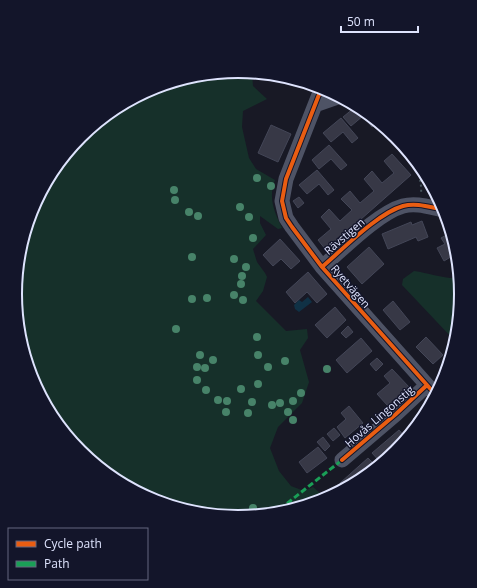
<svg xmlns="http://www.w3.org/2000/svg" width="477" height="588" viewBox="0 0 477 588" font-family="'Open Sans',sans-serif">
  <rect width="100%" height="100%" fill="#181925"/>
  <path fill="#16302a" d="M239 71 252 73 253 86 267 99 243 111 242 127 249 158 256 169 275 180C268 198 274 211 282 228L278 229 260 216V223L266 235 253 249 257 262 265 273 267 277 263 291 256 301 286 331 307 329 308 338 300 350 309 382 302 403 278 427 270 448 279 471 291 486 304 491 313 487 327 499 324 501 238 517 153 500 80 452 32 379 15 294 32 208 81 136 153 87Z
    M414 271C429 273 443 279 459 278L462 294 453 339 402 285 403 279Z"/>
  <path fill="#103145" d="M308 297 312 302 299 312 295 309 294 305 299 300 302 302Z"/>
  <path fill="#373846" stroke="#434657" d="M354 108 377 123 372 127 363 116 351 126 343 117Z
    M341 118 358 138 352 143 343 132 331 142 323 133Z
    M271 125 291 134 278 162 258 153Z
    M329 145 347 165 341 170 331 159 319 169 312 160Z
    M392 154 411 175 326 250 318 240 331 229 321 217 329 209 340 221 352 210 341 199 350 191 360 203 374 191 364 179 372 171 382 183 394 173 384 161Z
    M317 170 334 190 328 195 319 184 307 194 299 185Z
    M299 197 304 203 298 208 293 201Z
    M422 221 428 237 418 241 416 237 388 249 382 234 411 222 412 225Z
    M450 233 454 255 444 261 437 248 445 244 441 238Z
    M280 239 300 261 291 269 281 259 273 266 263 255Z
    M369 247 384 264 362 284 347 267Z
    M308 272 327 294 317 303 307 292 295 303 286 292Z
    M393 301 410 322 400 330 383 310Z
    M335 307 346 320 327 338 315 325Z
    M348 326 353 332 346 338 341 333Z
    M426 337 443 355 433 364 416 347Z
    M361 338 372 351 347 373 336 360Z
    M377 358 383 364 376 371 370 364Z
    M392 369 409 387 388 406 377 394 390 383 384 376Z
    M349 406 363 423 345 438 337 427 346 419 341 413Z
    M427 406 416 422 413 419Z
    M334 428 340 435 333 441 327 434Z
    M399 430 406 438 396 452 381 463 372 453Z
    M323 437 330 446 325 451 317 442Z
    M318 447 327 458 307 473 299 462Z
    M368 458 376 466 344 487 340 483Z"/>
  <g fill="none" stroke-linecap="round" stroke-linejoin="round">
    <path stroke="#45545c" stroke-width="2" stroke-dasharray="2 3" stroke-linecap="butt" d="M392 133C406 151 423 170 421 194"/>
    <path stroke="#4e5365" stroke-width="15" d="M322 87 286 179 282 201 286 218 292 227 322 267 435 394
      M315 105 338 97
      M322 267C343 249 378 213 403 206 417 202 432 208 445 210
      M342 460 396 414 427 385"/>
    <path stroke="#1a9f57" stroke-width="3" stroke-dasharray="6 3" stroke-linecap="butt" d="M280 509 342 460"/>
    <defs>
      <path id="cycleway" d="M322 87 286 179 282 201 286 218 292 227 322 267 435 394
        M322 267C343 249 378 213 403 206 417 202 432 208 445 210
        M342 460 396 414 427 385"/>
    </defs>
    <use href="#cycleway" stroke="#13152a" stroke-width="6"/>
    <use href="#cycleway" stroke="#e95d12" stroke-width="4"/>
  </g>
  <g fill="#478369">
    <circle cx="257" cy="178" r="4"/>
    <circle cx="271" cy="186" r="4"/>
    <circle cx="174" cy="190" r="4"/>
    <circle cx="175" cy="200" r="4"/>
    <circle cx="240" cy="207" r="4"/>
    <circle cx="189" cy="212" r="4"/>
    <circle cx="198" cy="216" r="4"/>
    <circle cx="249" cy="217" r="4"/>
    <circle cx="253" cy="238" r="4"/>
    <circle cx="192" cy="257" r="4"/>
    <circle cx="234" cy="259" r="4"/>
    <circle cx="246" cy="267" r="4"/>
    <circle cx="242" cy="276" r="4"/>
    <circle cx="241" cy="284" r="4"/>
    <circle cx="234" cy="295" r="4"/>
    <circle cx="207" cy="298" r="4"/>
    <circle cx="192" cy="299" r="4"/>
    <circle cx="243" cy="300" r="4"/>
    <circle cx="176" cy="329" r="4"/>
    <circle cx="257" cy="337" r="4"/>
    <circle cx="200" cy="355" r="4"/>
    <circle cx="258" cy="355" r="4"/>
    <circle cx="213" cy="360" r="4"/>
    <circle cx="285" cy="361" r="4"/>
    <circle cx="197" cy="367" r="4"/>
    <circle cx="268" cy="367" r="4"/>
    <circle cx="205" cy="368" r="4"/>
    <circle cx="327" cy="369" r="4"/>
    <circle cx="197" cy="380" r="4"/>
    <circle cx="258" cy="384" r="4"/>
    <circle cx="241" cy="389" r="4"/>
    <circle cx="206" cy="390" r="4"/>
    <circle cx="301" cy="393" r="4"/>
    <circle cx="218" cy="400" r="4"/>
    <circle cx="227" cy="401" r="4"/>
    <circle cx="293" cy="401" r="4"/>
    <circle cx="252" cy="402" r="4"/>
    <circle cx="280" cy="403" r="4"/>
    <circle cx="272" cy="405" r="4"/>
    <circle cx="226" cy="412" r="4"/>
    <circle cx="288" cy="412" r="4"/>
    <circle cx="248" cy="413" r="4"/>
    <circle cx="293" cy="420" r="4"/>
    <circle cx="253" cy="508" r="4"/>
  </g>
  <g text-anchor="middle" dominant-baseline="central" stroke-width="3" stroke-linejoin="round" paint-order="stroke">
    <g font-size="11" fill="#dee3fd" stroke="#13152a">
      <text transform="translate(344 236) rotate(-41)">Rävstigen</text>
      <text transform="translate(351 286) rotate(49)">Ryetvägen</text>
      <text transform="translate(379 416) rotate(-41)">Hovås Lingonstig</text>
    </g>
  </g>
  <path d="M0 0H477V588H0ZM22 294a216 216 0 1 1 432 0a216 216 0 1 1-432 0Z" fill="#13152a" fill-rule="evenodd"/>
  <path fill="none" stroke="#dee3fd" stroke-width="2" d="M22 294a216 216 0 1 1 432 0a216 216 0 1 1-432 0Z"/>
  <rect x="8" y="528" width="140" height="52" fill="#13152a" stroke="#64677e"/>
  <rect x="16" y="541" width="20" height="6" fill="#e95d12" stroke="#64677e"/>
  <text x="44" y="548" font-size="12" fill="#dee3fd">Cycle path</text>
  <rect x="16" y="561" width="20" height="6" fill="#1a9f57" stroke="#64677e"/>
  <text x="44" y="568" font-size="12" fill="#dee3fd">Path</text>
  <path d="M341 26v6h77v-6" fill="none" stroke="#dee3fd" stroke-width="2"/>
  <text x="347" y="26" font-size="12" fill="#dee3fd" stroke="#13152a" stroke-width="3" paint-order="stroke">50 m</text>
</svg>
